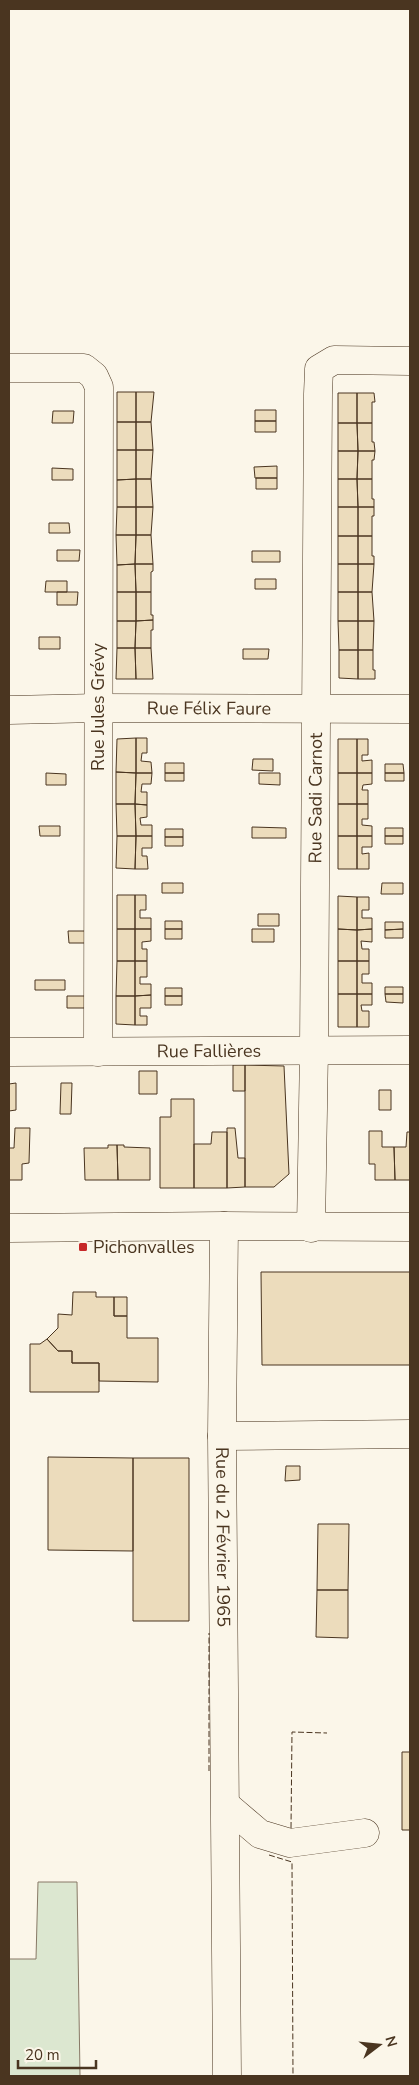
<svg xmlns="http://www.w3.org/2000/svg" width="419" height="2085" viewBox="0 0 419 2085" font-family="'Nunito Sans',sans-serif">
  <rect width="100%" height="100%" fill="#fbf6e9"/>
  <path fill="#dce7d0" stroke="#887966" d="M38 1882H77L80 2076H9V1959H36Z"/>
  <path fill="#ecdcbc" stroke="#4a3520" d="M117 392H136V422H117Z
    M136 392H154L151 422H136Z
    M338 393H357V423H338Z
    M357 393H374L375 402H372V423H357Z
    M255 410H276V421H255Z
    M53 411H74L73 423H52Z
    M255 421H276V432H255Z
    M117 422H136V450H117Z
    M136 422H151L153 450H136Z
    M338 423H357L358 451H338Z
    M357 423H372V442H374L375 451H358Z
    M117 450H136V479L117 480Z
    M136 450H153L151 479H136Z
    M338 451H358L357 479H338Z
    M358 451H375L374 460H372V479H357Z
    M277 466V478H255L254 467Z
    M52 468 73 469V480H52Z
    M256 478H277V489H256Z
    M136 479H151L153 507H136Z
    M136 479V507H117V480Z
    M338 479H357L358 507H338Z
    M357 479H372V499H374V507H358Z
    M117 507H136V535H116Z
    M136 507H153L151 535H136Z
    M338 507H358V536H338Z
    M358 507H374V516H372V536H358Z
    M49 523H69L70 533H49Z
    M116 535H136L135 564 117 565Z
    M136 535H151L153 564H135Z
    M338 536H358V564H338Z
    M358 536H372V556H374V564H358Z
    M57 550H80L79 561H57Z
    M252 551H280V562H252Z
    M135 564 136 592H117V565Z
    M135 564H153V571L151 572V592H136Z
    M338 564H358V592H338Z
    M358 564H374L372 592H358Z
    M255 579H276V589H255Z
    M46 581H67V592H45Z
    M57 592H78L77 605H57Z
    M117 592H136V621H117Z
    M136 592H151V615H153V620L136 621Z
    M338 592H358V621H338Z
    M358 592H372L374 621H358Z
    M153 620V630H151V648H135L136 621Z
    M117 621H136L135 648H117Z
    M338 621H358V650H339Z
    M358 621H374L373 650H358Z
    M39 637H60V649H39Z
    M117 648H135L136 679H116Z
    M135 648H151L153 679H136Z
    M243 649H269L268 659H243Z
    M339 650H358V679L339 678Z
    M358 650H373V670H375V679H358Z
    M136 738V773L116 772 117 739Z
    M136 738H147V753H142L141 761 151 762 152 773H136Z
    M338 739H357V773H338Z
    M357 739H368V755H362V761L372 760V773H357Z
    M253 759H273V771L252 770Z
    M165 763H184V773H165Z
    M385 764H403L404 773H385Z
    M116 772 136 773 135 804H116Z
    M46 773 66 774V785H46Z
    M136 773H152L151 784H142L141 792H147V805L135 804Z
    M165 773H184V781H165Z
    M259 773H280V785L259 784Z
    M338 773H357V804H338Z
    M357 773H372V784L363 785 362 790H368V804H357Z
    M385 773H404V781H385Z
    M116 804H135L136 836H117Z
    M135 804 147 805V817L140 818 141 825H152V836H136Z
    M338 804H357V836H338Z
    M357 804H368V819H362V825L372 826V836H357Z
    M39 826H60V836H40Z
    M252 827 286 828V838H252Z
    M385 828H403V836H385Z
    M165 829H183V837H165Z
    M117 836H136L135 869 116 868Z
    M136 836H152V848H142V856H147L148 869H135Z
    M338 836H357V869H338Z
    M357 836H372V847H362V854L369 853V869H357Z
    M385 836H403V844H385Z
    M165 837H183V846H165Z
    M162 883H183V893H162Z
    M382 883H403V894H381Z
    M117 895H135V929H117Z
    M135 895H146V910H140V918H151V929H135Z
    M338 896 357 897V930L338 929Z
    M357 897H369V910H362V918H372V929L357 930Z
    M258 914H279V926H258Z
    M165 921H182V929H165Z
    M385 922H403V929L385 930Z
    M117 929H135V961H117Z
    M135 929H151V941L142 942V949H147V961H135Z
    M165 929H182V939H165Z
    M252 929H274V942H252Z
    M338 929 357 930V961H338Z
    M372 929V942L361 941 362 949H369V961H357V930Z
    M403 929V938H385V930Z
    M68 931H89V943H69Z
    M117 961H135V996H116Z
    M135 961H147V977H140V984H151V995L135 996Z
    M338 961H357V994H338Z
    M357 961H369V974H362V983H372V994H357Z
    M35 980H65V990H35Z
    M385 987H403V994H385Z
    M165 988H182V996H165Z
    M338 994H357V1027H338Z
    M357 994H372V1005H361L362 1011H369V1027H357Z
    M385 994H403V1003L386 1002Z
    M151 995V1008H140V1016H147V1025H135V996Z
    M67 996H89V1008H67Z
    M116 996H135V1025L116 1024Z
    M165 996H182V1005H165Z
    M233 1065H245V1091H233Z
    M245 1065 284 1066 289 1174 274 1187H245Z
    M139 1071H157V1094H139Z
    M16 1083V1110L9 1111V1084Z
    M61 1083H72L71 1114H60Z
    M379 1090H391V1110H379Z
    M171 1099H194V1188H160V1117H171Z
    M15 1128H30L29 1163 22 1164V1180H9V1148H14Z
    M227 1128H235L238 1158H245V1187L227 1188Z
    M369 1131H382V1147H394L395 1180H375V1164H369Z
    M212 1132H227V1188H194V1144H211Z
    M407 1132H410V1180H395L394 1147H406Z
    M108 1145H117L118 1180H85L84 1148H108Z
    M117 1145H124V1147L150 1148V1180H118Z
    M261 1272H410V1365H262Z
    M73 1292H96V1297H114V1316H127V1338H158V1382L99 1381V1363H72V1351H58L47 1339 58 1328V1314L72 1315Z
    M114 1297H127V1316H114Z
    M47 1339 58 1351H72V1363H99V1392H30V1344H40Z
    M48 1457 133 1458V1551L48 1550Z
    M133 1458H189V1621H133Z
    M286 1466H300V1480L285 1481Z
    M318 1524H349L348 1590H317Z
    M317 1590H348V1638L316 1637Z
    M402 1752H410V1830H402Z"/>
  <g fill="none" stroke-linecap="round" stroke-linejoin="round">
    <defs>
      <g id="minor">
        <path d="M9 368H84L94 376 99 387 98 1052"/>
        <path id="s1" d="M9 710 98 708 410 709"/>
        <path id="s2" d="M9 1052 410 1050"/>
        <path id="s3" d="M224 1226 222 1436 227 2076"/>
        <path d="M9 1228 224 1226 410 1227"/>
        <path id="s4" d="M311 1228 314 1049 318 394 319 369 334 360 410 361"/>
        <path d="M222 1436 410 1434"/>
        <path d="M226 1805 260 1834 290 1843 365 1833"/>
      </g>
    </defs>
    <use href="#minor" stroke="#4a3520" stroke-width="29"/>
    <use href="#minor" stroke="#fbf6e9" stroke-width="28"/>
    <path stroke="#4a3520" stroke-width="1" stroke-dasharray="6 2.5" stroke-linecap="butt" d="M209 1771V1633
      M291 1828 292 1732 327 1733
      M269 1855 292 1862 293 2076"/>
  </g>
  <rect fill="#c62828" stroke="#fbf6e9" stroke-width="2" x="78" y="1242" width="10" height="10" rx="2.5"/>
  <g text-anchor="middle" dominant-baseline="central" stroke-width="4" stroke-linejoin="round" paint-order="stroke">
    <g font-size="18" fill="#4a3520" stroke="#fbf6e9">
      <text transform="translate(98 707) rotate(-90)">Rue Jules Grévy</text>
      <text stroke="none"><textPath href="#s1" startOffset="200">Rue Félix Faure</textPath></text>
      <text stroke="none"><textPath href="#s4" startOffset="430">Rue Sadi Carnot</textPath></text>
      <text stroke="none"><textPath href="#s2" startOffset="200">Rue Fallières</textPath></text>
      <text stroke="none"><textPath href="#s3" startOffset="311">Rue du 2 Février 1965</textPath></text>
    </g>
    <g font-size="18" fill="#4a3520" stroke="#fbf6e9" text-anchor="start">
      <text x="93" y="1247">Pichonvalles</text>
    </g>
  </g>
  <rect width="419" height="2085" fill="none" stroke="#4a3520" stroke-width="20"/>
  <g transform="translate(379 2045) rotate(74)" stroke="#fbf6e9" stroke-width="4" paint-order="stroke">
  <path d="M0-4L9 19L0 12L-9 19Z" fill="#4a3520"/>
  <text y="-8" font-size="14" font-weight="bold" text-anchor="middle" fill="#4a3520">N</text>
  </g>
  <path d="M18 2060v8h78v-8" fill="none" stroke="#4a3520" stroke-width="2.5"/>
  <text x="25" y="2060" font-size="15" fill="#4a3520" stroke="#fbf6e9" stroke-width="4" paint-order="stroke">20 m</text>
</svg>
